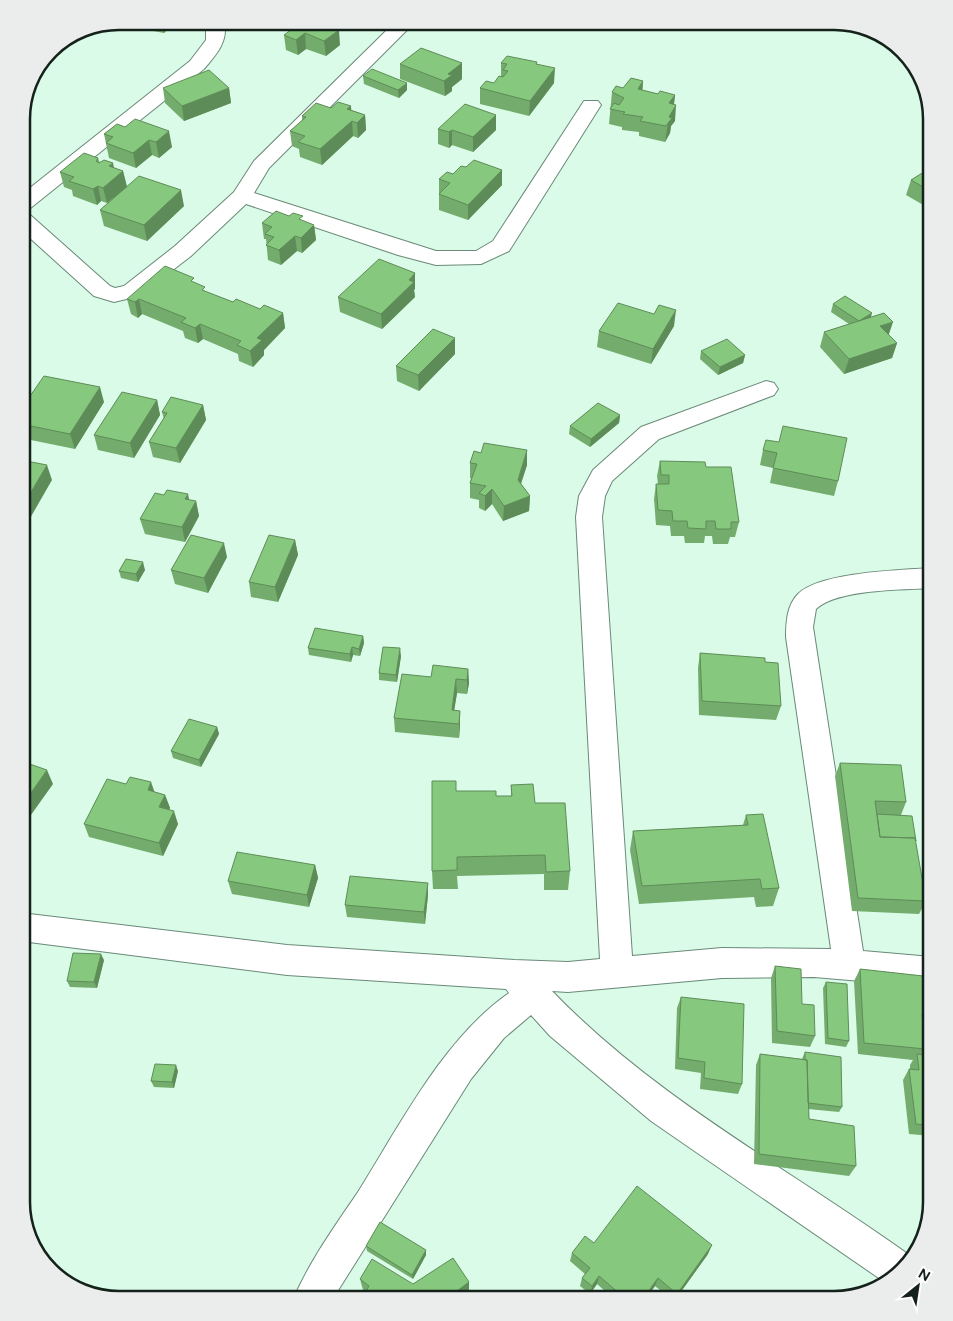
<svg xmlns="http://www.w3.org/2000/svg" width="953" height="1321" viewBox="0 0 953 1321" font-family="Figtree,sans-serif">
  <rect width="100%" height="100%" fill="#d9fbe7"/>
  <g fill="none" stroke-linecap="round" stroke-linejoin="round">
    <defs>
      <path id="street" d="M206 21H224C229 41 216 55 204 69L28 210 23 212 28 213 110 286 115 288 124 286 175 246 234 192 254 161 396 21 415 22 269 168 254 193 436 251H476L493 241 584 101H598L601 105 509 251 481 264 436 265 398 255 246 204 191 256 139 296 114 302 94 296 21 230V195L190 61 206 40Z
        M766 381 774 383 778 389 774 395 659 439 612 481 605 496 602 517 632 956 722 948 831 949 786 637C786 622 787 605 798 594 820 572 901 570 932 568V588C902 590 837 589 816 609L813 627 863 951 932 957V987L814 977 722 978 568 992 552 991C656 1099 791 1170 912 1257L886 1283 651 1121 550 1036 531 1015 504 1038 471 1079 332 1300H293C309 1262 335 1226 358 1192 400 1125 444 1038 509 993L506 989 287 975 21 941V913L287 945 514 960 568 962 600 959 576 517 579 496 593 470 641 427Z"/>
    </defs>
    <use href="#street" stroke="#6a8978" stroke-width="2"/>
    <use href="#street" fill="#fff" fill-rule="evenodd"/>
  </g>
  <path fill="#73ac6c" d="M119 21H175L164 33 110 23Z
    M328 23 329 26 340 45 326 56 306 49 298 55 286 50 284 35Z
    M462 63V79L452 87V91L445 96 400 79V64Z
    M501 63 537 64 554 83 529 116 480 104V88L494 83 501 77Z
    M363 76 407 90 399 98 364 84Z
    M643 81 642 90 658 94 675 95 674 105 675 121 671 126 670 133 665 142 639 136V132L622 130V127L609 124 612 92Z
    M163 88H229L231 103 184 121 165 103Z
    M351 106V110L365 115 366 130 358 138 353 136 322 165 300 157 299 149 292 146 290 131 302 121V116Z
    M496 115V130L473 152 452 145 449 148 438 144V129Z
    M117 124 172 147 159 158 152 155 136 168 109 158 104 134Z
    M98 158 100 163 123 171 127 187 184 206 147 241 104 226 100 210 122 191 107 203 101 201 97 205 73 196 72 190 64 187 60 172Z
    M466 167 502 170V185L468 220 439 210V179L453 174Z
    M932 167V210L906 195 911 180Z
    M303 221 314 225 316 240 302 253 297 251 281 265 268 260 266 239H264L262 223Z
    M195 283 206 292 233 302 260 309 283 313 285 328 264 350V355L253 367 239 361 238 354 203 339 198 343 185 338 183 331 142 314 138 318 131 314 127 299Z
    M415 289 414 290 415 297 382 329 340 312 338 297Z
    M833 304 871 317 897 343 892 358 844 374 820 347 824 332 849 324 831 312Z
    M654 314 674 326 651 364 597 347 599 331Z
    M701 351 745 355 743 363 718 375 700 359Z
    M455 354 419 391 397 381 396 366Z
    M157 400 160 415 134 458 98 450 94 435Z
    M104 402 75 449 21 438V409Z
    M203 405 206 420 180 463 153 457 149 442 164 419 162 412Z
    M620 415 619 423 590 447 569 434 570 426Z
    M779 442 838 481 834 496 770 483 773 468 760 465 763 450Z
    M660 461 706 467 739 522 735 537H730L728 544H713L712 536H705L704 543H685L684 536H671L670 526 656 525 654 499 656 484H658L657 476Z
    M470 463 527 465 521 484 530 496 529 511 503 521 492 504 485 511 479 508V500L470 498V483L471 478H470Z
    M189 500 196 501 199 516 185 542 145 534 140 519Z
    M295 540 298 555 278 602 251 597 249 582Z
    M227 557 208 593 175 584 171 570Z
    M145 570 138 582 121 578 119 571Z
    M363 636 364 643 360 656 353 655 351 662 309 655 308 648Z
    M700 653 765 662 781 706 776 720 699 715 698 668Z
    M401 656 397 682 379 680V673Z
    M468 669 469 683 467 694 457 693 454 710 460 711V725L459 738 395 732 394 718 431 677Z
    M217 727 219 734 201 767 173 758 171 751Z
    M840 763 906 802 901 815 926 901 919 914 852 911 835 776Z
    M511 785 535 803 570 871 568 890H544V874L457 876 458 889H433L432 871 456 791 496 796H511Z
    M155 792 165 795 170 808 169 809 178 824 163 856 89 837 84 824Z
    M746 815 779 888 773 906 756 907 754 897 639 904 630 850 633 831 743 825Z
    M928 843 932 844V920H929L922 856Z
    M315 865 318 878 309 907 232 894 228 881Z
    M428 895 425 924 347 917 345 905Z
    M104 960 97 988 70 987 67 981Z
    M775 966 802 1004 815 1036 810 1047 772 1043 771 978Z
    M860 969 932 977V1027L923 1026 925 1049 922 1055 932 1056V1136L909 1134 903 1080 909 1069H910V1065L913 1060 858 1054 854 981Z
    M826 982 849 1041 846 1047 825 1044 823 988Z
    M681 997 742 1084 738 1094 700 1089 701 1073 675 1069 677 1008Z
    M805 1052 842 1107 839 1112 808 1109 809 1119 856 1166 849 1176 754 1164 756 1065 760 1054 802 1059Z
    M178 1071 174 1088 154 1087 151 1081Z
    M594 1243 708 1254 675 1300H672L655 1286 645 1300H615L597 1284 590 1294 580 1286 582 1278 585 1274 570 1261 572 1253Z
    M366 1246 426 1250V1255L413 1279 367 1251Z
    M360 1279 413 1284 469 1282V1294L461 1300H361L365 1292 363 1290Z"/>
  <path fill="#5e8c58" d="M162 21H175L164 33Z
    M328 23 330 37 339 30 340 45 326 56 324 41 326 25Z
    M305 33 306 49 298 55 296 40Z
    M462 63V79L452 87V91L445 96 444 81 448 74Z
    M555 68 554 83 529 116 530 101Z
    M643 81 642 97 638 89Z
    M407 83V90L399 98 398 90Z
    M229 88 231 103 184 121 182 106Z
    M675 95 673 110 669 103Z
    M676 105 675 121 671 126 670 133 665 142 669 117Z
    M351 106 353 136 322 165 320 149 347 109Z
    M365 115 366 130 358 138 357 123Z
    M496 115V130L473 152V137Z
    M452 130V145L449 148V132Z
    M169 131 172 147 159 158 156 142Z
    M149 140 152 155 136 168 133 153Z
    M113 163 116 177 123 171 127 187 107 203 103 188 109 166Z
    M502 170V185L468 220V205Z
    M98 186 101 201 97 205 93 189Z
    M181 190 184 206 147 241 144 225Z
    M314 225 316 240 302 253 301 238Z
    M295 236 297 251 281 265 279 250Z
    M415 273V289L414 290 415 297 382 329 381 314 409 280Z
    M139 299 142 314 138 318 135 302Z
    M676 310 674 326 651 364 653 349Z
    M283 313 285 328 264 350V355L253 367 250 351 257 338Z
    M872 313 870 321H859Z
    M893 322 888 337 880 326Z
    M200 324 203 339 198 343 195 328Z
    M455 338V354L419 391 418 375Z
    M897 343 892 358 844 374 849 359Z
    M745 355 743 363 718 375 720 367Z
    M100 387 104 402 75 449 70 434Z
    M157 400 160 415 134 458 130 443Z
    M203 405 206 420 180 463 176 448Z
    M620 415 619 423 590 447 591 439Z
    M527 450V465L517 495 518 480Z
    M47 465 52 480 21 534V509Z
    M492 489V504L485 511V496Z
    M188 494 191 509 185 499Z
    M530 496 529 511 503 521 504 506Z
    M196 501 199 516 185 542 182 527Z
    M295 540 298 555 278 602 275 587Z
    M224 543 227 557 208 593 204 578Z
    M143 562 145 570 138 582 136 574Z
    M363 636 364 643 360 656 359 649Z
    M352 647 353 655 351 662 350 654Z
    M400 648 401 656 397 682 396 675Z
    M468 669 469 683 467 694V680Z
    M456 679 457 693 452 724V710Z
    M460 711V725L459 738V724Z
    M217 727 219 734 201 767 199 760Z
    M47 770 53 784 21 829V807Z
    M151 782 156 796 148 790Z
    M165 795 170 808 164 820 159 807Z
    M174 811 178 824 163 856 159 843Z
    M315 865 318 878 309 907 307 895Z
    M428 883V895L425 924 424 912Z
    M101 954 104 960 97 988 94 982Z
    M176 1065 178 1071 174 1088 172 1082Z
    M712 1245 708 1254 675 1300 677 1294Z
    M426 1250V1255L413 1279 412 1275Z
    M599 1276 597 1284 590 1294 592 1286Z
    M658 1278 655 1286 645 1300H642Z
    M469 1282V1294L461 1300H445Z"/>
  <path fill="#86c87d" stroke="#5e8c58" d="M303 21H320L328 23 326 25 339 30 324 41 305 33 296 40 284 35Z
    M421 48 462 63 448 74 452 75 444 81 400 64Z
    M507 56 537 62 536 64 555 68 530 101 480 88 486 81 494 83 499 76 503 77 508 71 503 70 507 64 501 63Z
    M372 69 407 83 398 90 363 76Z
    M209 70 229 88 182 106 163 88Z
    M631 78 643 81 638 89 658 94 660 91 675 95 669 103 676 105 669 117 672 118 666 126 640 121 643 117 623 114 625 112 610 109 614 103 619 105 624 98 612 92 616 86 623 88Z
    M338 102 351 106 347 109 365 115 357 123 352 121 320 149 298 142 305 136 290 131 306 117 302 116 316 103 331 108Z
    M465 104 496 115 473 137 452 130 449 132 438 129Z
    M135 119 169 131 156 142 149 140 133 153 106 143 113 137 104 134 117 124 125 127Z
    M84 153 98 158 96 161 99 163 104 160 113 163 109 166 123 171 103 188 98 186 93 189 69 181 74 177 60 172Z
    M474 160 502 170 468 205 439 194 450 183 439 179 447 172 453 174 461 166 466 167Z
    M932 167V192L911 180Z
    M139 176 181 190 144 225 100 210Z
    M276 211 289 216 293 213 303 216 299 219 314 225 301 238 295 236 279 250 266 245 274 237 265 234 272 227 262 223Z
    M379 259 415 273 409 280 414 282 381 314 338 297Z
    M165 266 194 278 191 281 205 287 202 290 233 302 236 299 260 309 264 305 283 313 257 338 262 340 250 351 237 345 241 341 200 324 195 328 181 322 186 318 139 299 135 302 127 299Z
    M845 296 872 313 859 321 833 304Z
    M618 303 654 314 659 305 676 310 653 349 599 331Z
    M884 313 893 322 880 326 897 343 849 359 824 332Z
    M433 329 455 338 418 375 396 366Z
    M727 339 745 355 720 367 701 351Z
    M44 376 100 387 70 434 21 424V409Z
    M122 392 157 400 130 443 94 435Z
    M171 397 203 405 176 448 149 442 167 413 162 412Z
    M598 403 620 415 591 439 570 426Z
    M783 426 847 438 838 481 773 468 777 453 763 450 766 440 779 442Z
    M484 443 527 450 518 480 530 496 504 506 492 489 485 496 479 493 486 486 470 483 477 464 470 463 474 451 481 453Z
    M21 460 47 465 21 509Z
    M660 461 705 462 706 467H731L739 522H731V529H716L715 521H706V529L688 528 687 521H673L672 511 658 510 656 484H669V475H661Z
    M167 490 188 494 185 499 196 501 182 527 140 519 155 493 164 495Z
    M191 535 224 543 204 578 171 570Z
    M269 535 295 540 275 587 249 582Z
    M126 559 143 562 136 574 119 571Z
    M315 628 363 636 359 649 352 647 350 654 308 648Z
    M383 647 400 648 396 675 379 673Z
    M700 653 765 658V662L778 663 781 706 702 701Z
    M433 665 468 669 467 680 456 679 452 710 460 711 459 724 394 718 402 674 431 677Z
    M189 719 217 727 199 760 171 751Z
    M21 761 47 770 21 807Z
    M840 763 901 765 906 802 875 801 880 837 915 838 926 901 858 898Z
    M130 777 151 782 148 790 165 795 159 807 174 811 159 843 84 824 107 779 126 784Z
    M432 781H456V791H496V796H512L511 785 533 784 535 803H565L570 871 546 872 545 855 457 857V870L432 871Z
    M763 814 779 888 762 889 760 879 642 886 633 831 748 825 746 815Z
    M877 814 912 816 916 841 915 838 880 837Z
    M928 843 932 844V873Z
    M237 852 315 865 307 895 228 881Z
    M350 876 428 883 424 912 345 905Z
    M73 953 101 954 94 982 67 981Z
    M775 966 801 969 802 1004 814 1005 815 1036 777 1031Z
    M860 969 932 977V1015L922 1014 925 1049 864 1043Z
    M826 982 847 984 849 1041 828 1038Z
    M681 997 744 1004 742 1084 704 1078 705 1062 678 1058Z
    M805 1052 841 1057 842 1107 808 1103 807 1060H805Z
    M760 1054 807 1060 809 1119 854 1126 856 1166 759 1154Z
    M917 1054 932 1056V1126L916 1124 909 1069 919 1070Z
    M155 1064 176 1065 172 1082 151 1081Z
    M637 1186 712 1245 677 1294 658 1278 642 1300H627L599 1276 592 1286 582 1278 590 1268 572 1253 585 1236 594 1243Z
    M380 1222 426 1250 412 1275 366 1246Z
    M453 1258 469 1282 445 1300H361L369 1286 360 1279 372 1259 413 1284Z"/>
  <path d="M0 0H953V1321H0ZM119 30H834A89 89 0 0 1 923 119V1202A89 89 0 0 1 834 1291H119A89 89 0 0 1 30 1202V119A89 89 0 0 1 119 30Z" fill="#ebecec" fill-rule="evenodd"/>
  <path fill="none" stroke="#15221b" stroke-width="2.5" d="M119 30H834A89 89 0 0 1 923 119V1202A89 89 0 0 1 834 1291H119A89 89 0 0 1 30 1202V119A89 89 0 0 1 119 30Z"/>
  <g transform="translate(918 1286) rotate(30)" stroke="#fefefe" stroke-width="4" paint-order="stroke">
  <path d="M0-4L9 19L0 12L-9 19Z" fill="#15221b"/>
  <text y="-8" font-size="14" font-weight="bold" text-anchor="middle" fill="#15221b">N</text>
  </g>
</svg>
